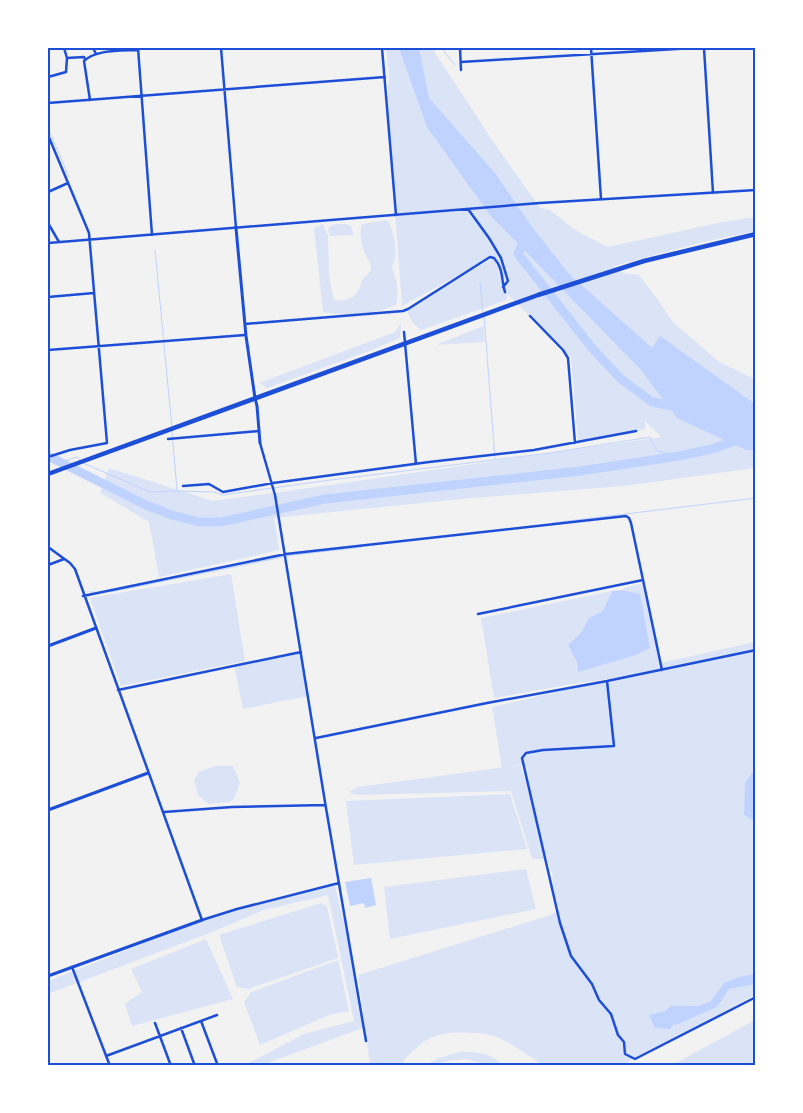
<svg xmlns="http://www.w3.org/2000/svg" width="803" height="1113" viewBox="0 0 803 1113" font-family="Overpass,sans-serif">
  <rect width="100%" height="100%" fill="#f2f2f2"/>
  <path fill="#dbe4f7" d="M386 48H432L494 143 540 208 550 210 575 230 608 247 718 223 755 217V231L699 243 614 266 623 273 639 275 658 300 673 322 719 362 755 379V468L624 486 461 499 274 518 279 550 159 577 149 522 100 493 109 468 213 501 281 492 661 437 645 421V429L636 431 578 441 571 357 507 294V300L421 330 413 323 406 310 493 258 492 257 402 306 387 106 389 76Z
    M386 220 389 222C394 236 399 253 392 266 396 280 400 291 396 305 372 315 348 316 323 312L314 228 323 224 328 236 329 277 334 300C341 301 351 300 356 294 359 291 360 285 362 280 365 276 370 274 371 268 371 262 367 259 365 254 361 246 359 232 362 224Z
    M337 224H345L351 226 354 235 330 236 328 229 330 226Z
    M401 323 400 338 372 350 267 388 259 383 395 332Z
    M483 326 485 342 436 345Z
    M231 574 245 661 121 686 90 598Z
    M642 583 660 663 755 642V995L622 1065H544C526 1056 510 1040 490 1035 484 1033 477 1033 471 1033 438 1030 420 1039 401 1065H370L358 975 550 915 559 910 552 883 553 877 540 836 545 859H532L511 791 356 795 349 792 358 787 521 765 536 819 526 767 522 764 502 768 492 707 617 678 578 683 494 698 481 618 612 591 603 611 589 618 581 634 568 645 577 663 578 672 640 594 623 590 624 588Z
    M301 652 308 696 243 709 234 666Z
    M215 766H233L240 783 234 799 230 802 208 804 198 795 194 780 199 772Z
    M510 794 527 849 354 865 346 801Z
    M526 869 536 909 390 939 384 887Z
    M335 886 351 953 363 1028 262 1065H245L304 1034 354 1021 328 895 264 910 212 932 48 994V981L213 916Z
    M321 903 327 906 338 958 248 989 237 987 219 935Z
    M206 939 233 999 132 1026 125 1004 142 992 131 969Z
    M338 960 349 1011 329 1015 260 1045 244 1002 251 992Z
    M755 1020V1065H672Z
    M460 1052C475 1052 492 1052 501 1065H485L468 1059 447 1061 437 1065H427L438 1058Z"/>
  <path fill="#bfd3fe" d="M399 48H419L429 98 495 173 532 227 569 274 652 348 660 336 755 404V450H746L677 418 641 370 490 215 427 127Z
    M623 590 640 594 650 648 636 655 578 672 577 663 568 645 581 633 589 618 603 611 612 591Z
    M752 773 755 776V821L744 815 745 783Z
    M371 878 376 905 365 908 364 903 350 906 345 882Z
    M755 974V984L729 989 717 1007 676 1025 674 1024 670 1029 655 1028 649 1015 665 1011 671 1006H699L711 1001 724 983 739 977Z"/>
  <g fill="none" stroke-linecap="round" stroke-linejoin="round">
    <path stroke="#bfd3fe" stroke-width="1" d="M441 48 455 65
      M48 128 69 177
      M155 250 172 428
      M480 282 483 312
      M484 316 495 459
      M172 432 177 490
      M60 462 77 457 80 460
      M83 463 150 492 177 491 214 492 222 495 323 481 550 453 650 437 657 451 679 456
      M552 523 756 498
      M90 592H96
      M110 592 293 555 362 547"/>
    <path stroke="#bfd3fe" stroke-width="9" d="M525 238 518 254 592 348 621 379 652 402 677 407
      M48 456 146 505 172 515 199 522H221L325 499 580 471 679 456 712 449 741 439"/>
    <path stroke="#1d4ed8" stroke-width="2.5" d="M93 48 96 54
      M138 48 152 235
      M221 48 236 228
      M382 48 396 215
      M460 48 461 70
      M591 48 601 199
      M704 48 713 193
      M48 49 56 48
      M67 58 84 57 85 59
      M461 62 693 48
      M48 77 66 72 67 58 64 48
      M90 100 84 61C97 49 121 51 138 50
      M48 103 385 77
      M48 135 89 233 107 443 70 450 48 457
      M48 192 68 183
      M468 209 489 238 501 258 508 281 503 287
      M48 223 59 242
      M48 243 540 203 756 190
      M48 297 94 293
      M530 316 563 350 568 358 575 443
      M245 324 403 311 408 309 490 257 494 258C504 269 501 280 505 292
      M404 332 416 464
      M48 350 245 335
      M168 439 259 431
      M260 443 275 495 326 808 366 1041
      M183 486 209 484 223 492 273 483 429 462 534 450 636 431
      M48 547 70 563 75 569 202 920 237 909 339 883
      M48 565 64 559
      M83 596 286 554 626 516 629 518 631 523 662 670
      M478 614 643 580
      M607 681 614 746 543 750 526 753 522 758 560 923 571 956 592 984 599 1000 611 1014 618 1035 624 1042 625 1054 635 1059 756 997
      M118 690 301 652
      M316 738 487 703 607 681 756 650
      M164 812 232 807 325 805
      M72 967 110 1066
      M201 1021 218 1066
      M155 1023 171 1066
      M181 1028 195 1066
      M106 1056 217 1015"/>
    <path stroke="#1d4ed8" stroke-width="3" d="M236 228 246 336 255 398 257 406 260 443
      M48 646 96 628
      M48 810 148 773
      M48 976 202 920"/>
    <path stroke="#1d4ed8" stroke-width="4.5" d="M48 474 538 295 644 261 756 234"/>
  </g>
  <rect width="803" height="1113" fill="none" stroke="#ffffff" stroke-width="98"/>
  <rect x="49" y="49" width="705" height="1015" fill="none" stroke="#1d4ed8" stroke-width="2"/>
</svg>
